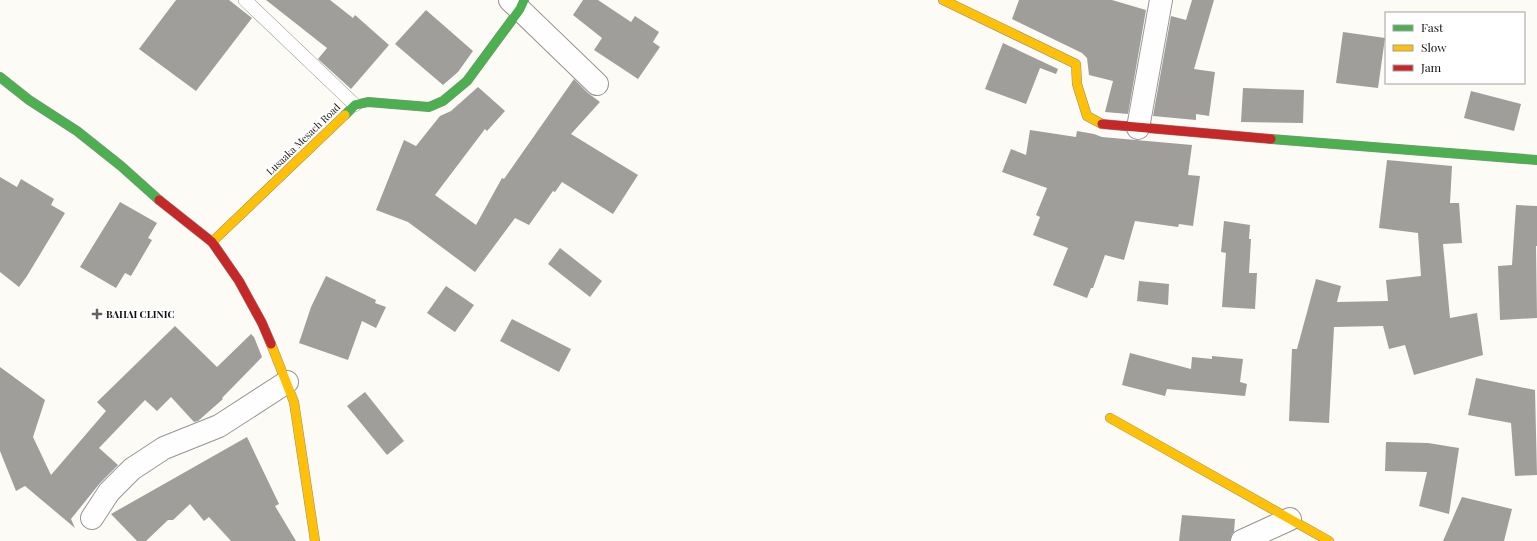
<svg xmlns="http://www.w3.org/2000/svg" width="1537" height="541" viewBox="0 0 1537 541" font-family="'Playfair Display',serif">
  <rect width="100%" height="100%" fill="#fcfbf5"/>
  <path fill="#a09e9a" d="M176 0H229L252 18 196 91 139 49Z
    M266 0H330L353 18 355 15 389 45 351 89 318 59 327 48Z
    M583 0H598L631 22 635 16 659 32 653 42 660 47 638 79 594 50 602 38 573 15Z
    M1019 0H1112L1146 10 1128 114 1105 112 1113 81 1089 75 1087 58 1082 53 1012 19Z
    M1192 0H1214L1194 69 1215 72 1209 116 1196 114V120L1153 116 1171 16 1186 20Z
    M426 10 473 51 458 72 443 85 395 44Z
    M1343 32 1385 38 1378 88 1336 83Z
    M1003 43 1058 69 1056 74 1040 68 1026 104 985 89Z
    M574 79 588 93 600 102 571 134 638 175 613 214 562 182 555 192 553 191 529 225 515 218 475 272 408 222 376 210 404 140 416 146 440 116 451 111 478 87 505 111 487 131 485 129 435 195 476 225 502 178 504 179Z
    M1243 88 1304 90 1303 123 1241 122Z
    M1471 91 1521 104 1514 131 1464 118Z
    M1030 130 1076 137 1077 131 1094 134 1102 137 1192 145 1188 175 1200 176 1193 226 1179 224 1178 227 1135 221 1124 260 1105 255 1093 288H1091L1087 298 1053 285 1068 248 1033 235 1040 217 1036 215 1047 188 1002 172 1011 149 1026 155Z
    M1387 160 1452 166 1450 203H1459L1462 243 1443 244 1450 318 1477 313 1483 355 1414 375 1405 345 1389 349 1383 326 1334 327 1329 423 1289 421 1292 349H1297L1316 279 1341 286 1337 302 1388 301 1386 280 1421 276 1418 233 1379 228Z
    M0 177 17 187 21 179 54 199 51 205 65 213 27 276 19 287 0 272Z
    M120 202 157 223 148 238 152 240 131 276 125 273 116 288 80 267Z
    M1516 205 1537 206V246H1536L1537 318 1500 320 1498 266 1512 265Z
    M1224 221 1250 225 1249 239H1251L1249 273H1257L1255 309 1222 307 1226 253 1221 252Z
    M560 248 602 281 590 297 548 264Z
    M326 276 376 300 375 303 386 307 376 328 362 321 348 360 299 343 311 307Z
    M1139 281 1169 284 1168 305 1137 301Z
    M446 286 474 305 455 332 427 313Z
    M512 319 571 349 559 372 500 341Z
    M175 326 217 367 251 334 254 337 262 357 222 398 223 399 198 421 194 422 171 397 157 411 145 400 99 448 118 465 100 483 71 519 75 528 25 486 16 491 0 451V367L45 400 33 437 51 475 106 411 97 402Z
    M1130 353 1191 369 1192 357 1212 359V356L1243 359 1240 382 1247 384 1245 396 1167 389 1165 396 1122 385Z
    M1476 378 1535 390 1537 475 1515 476 1511 423 1468 415Z
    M365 392 404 441 387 455 347 406Z
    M247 437 279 504 275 506 296 541H231L209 517 204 521 190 504 173 520H168L146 541H137L111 514Z
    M1386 442 1428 443 1459 448 1449 514 1419 506 1427 472 1385 471Z
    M1462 497 1512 509 1504 541H1443Z
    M1182 515 1235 519 1234 532 1232 534 1230 541H1179Z"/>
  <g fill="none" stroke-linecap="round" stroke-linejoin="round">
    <defs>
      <path id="lane" d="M245 0 355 105"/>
      <path id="street" d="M510 0 597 84
        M1138 128 1161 0
        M92 518 109 492 132 469 164 448 219 426 287 382
        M1242 541 1290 519"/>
      <path id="fast" d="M0 77 29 100 77 131 121 166 159 200
        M345 115 355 105 368 102 429 107 443 101 467 81 520 9 524 0
        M1271 139 1537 160"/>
      <path id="slow" d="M943 0 1076 64 1077 84 1087 116 1102 124
        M212 242 345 115
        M271 344 294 402 315 541
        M1110 418 1329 541"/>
      <path id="jam" d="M1102 124 1271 139
        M159 200 212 242 239 281 262 323 271 344"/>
    </defs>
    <use href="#lane" stroke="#969593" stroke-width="14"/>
    <use href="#street" stroke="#969593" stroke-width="24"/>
    <use href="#fast" stroke="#8c8c89" stroke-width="10"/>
    <use href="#slow" stroke="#8c8c89" stroke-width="10"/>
    <use href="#jam" stroke="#8c8c89" stroke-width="10"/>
    <use href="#lane" stroke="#fffefe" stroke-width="13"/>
    <use href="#street" stroke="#fffefe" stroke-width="22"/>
    <use href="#fast" stroke="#4caf50" stroke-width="9"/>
    <use href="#slow" stroke="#ffc107" stroke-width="9"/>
    <use href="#jam" stroke="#c62828" stroke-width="9"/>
  </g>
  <path fill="#626260" stroke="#fff" stroke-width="1.5" d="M95 308h4v4h4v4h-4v4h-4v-4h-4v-4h4z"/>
  <g text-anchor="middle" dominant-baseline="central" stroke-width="4" stroke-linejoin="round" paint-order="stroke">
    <g font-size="10" fill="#0f0f0f" stroke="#fff">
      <text transform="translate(303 139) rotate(-44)">Lusaaka Mesach Road</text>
    </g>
    <g font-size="10" font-weight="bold" fill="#0f0f0f" stroke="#fff" text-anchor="start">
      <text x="106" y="314">BAHAI CLINIC</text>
    </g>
  </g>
  <rect x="1385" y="12" width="140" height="72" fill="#ffffff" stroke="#9f9f9f"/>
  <rect x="1393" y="25" width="20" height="6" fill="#4caf50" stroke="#9f9f9f"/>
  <text x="1421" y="32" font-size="12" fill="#0f0f0f">Fast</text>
  <rect x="1393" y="45" width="20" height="6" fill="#ffc107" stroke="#9f9f9f"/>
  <text x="1421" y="52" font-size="12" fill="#0f0f0f">Slow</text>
  <rect x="1393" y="65" width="20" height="6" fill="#c62828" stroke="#9f9f9f"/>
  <text x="1421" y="72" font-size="12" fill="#0f0f0f">Jam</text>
</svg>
